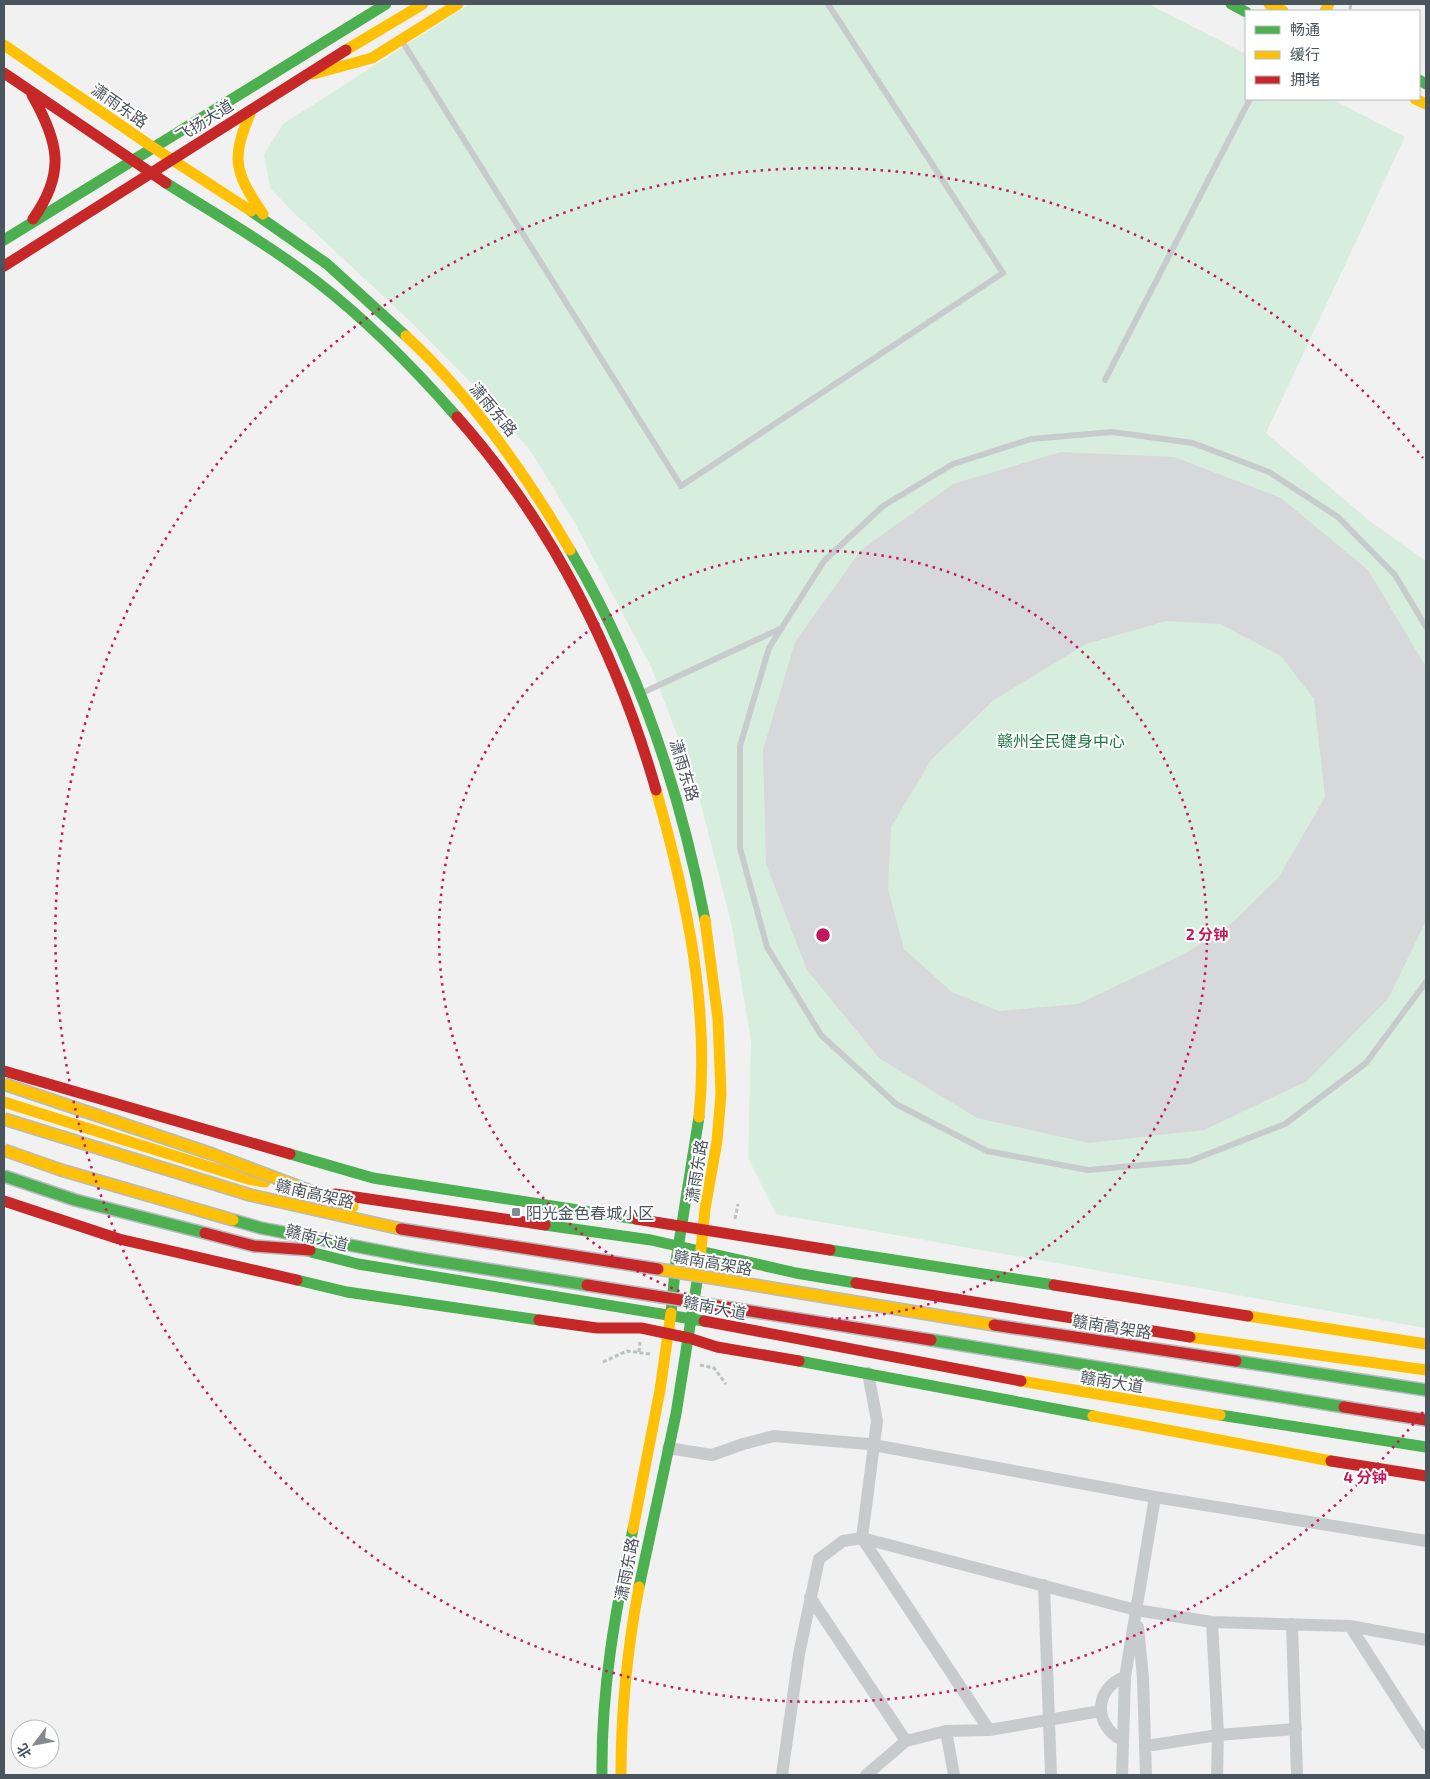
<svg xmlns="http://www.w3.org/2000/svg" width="1430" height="1779" viewBox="0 0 1430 1779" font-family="'Exo 2','Noto Sans SC',sans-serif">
  <rect width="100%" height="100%" fill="#f1f1f1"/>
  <path fill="#d7eede" d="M470 4H1149L1246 54V99H1332L1405 137 1266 433 1371 522 1426 561V1328L776 1214 748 1158 751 1040 732 926 696 785 652 669 576 525 532 453 483 395 413 324 293 212 270 188 264 154 283 124Z"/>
  <path fill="#d7d8d9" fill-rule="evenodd" d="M1061 452 1174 457 1281 498 1368 570 1426 667V921L1388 999 1307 1081 1204 1130 1089 1143 977 1118 879 1058 807 970 766 864 763 750 795 642 861 550 953 484ZM1166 621 1220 624 1281 656 1314 699 1325 797 1279 877 1233 922 1188 952 1078 1004 999 1011 952 992 904 949 888 889 891 827 931 760 994 700 1086 644Z"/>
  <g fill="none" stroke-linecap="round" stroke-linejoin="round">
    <path stroke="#b8c2be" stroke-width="3" stroke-dasharray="4 2.5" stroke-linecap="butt" d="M1350 9 1351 4
      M735 1219 738 1204
      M639 1352 640 1342
      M603 1362 627 1351 650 1354
      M700 1365 714 1368 726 1384"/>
    <path stroke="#c8cbcc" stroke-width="6" d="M402 41 681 486 1003 273 828 4
      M1105 380 1250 99
      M1426 627 1395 575 1338 517 1269 472 1193 443 1112 432 1031 439 953 464 883 506 824 561 769 648 740 746V848L767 947 821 1035 896 1104 987 1151 1088 1170 1190 1161 1285 1124 1366 1063 1426 982
      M642 693 782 628"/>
    <path stroke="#c8cbcc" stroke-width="12" d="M868 1373 877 1421 862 1538 989 1730
      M668 1448 712 1455 743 1444 774 1436 868 1444 1155 1497 1426 1541
      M1044 1585 1051 1775
      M810 1597 906 1741
      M1212 1622 1218 1735 1217 1775
      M1292 1624 1297 1775
      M1350 1626 1426 1744
      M1138 1627 1143 1678 1146 1775
      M946 1731 954 1775
      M1122 1740C1093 1725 1094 1688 1125 1677
      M1146 1746 1218 1735 1296 1729
      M782 1775 799 1654 819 1559 843 1541 862 1538 1136 1610 1212 1622 1350 1626 1426 1640
      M866 1775 906 1741 946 1731 989 1730 1101 1711
      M1122 1775 1125 1677 1155 1497"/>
    <path stroke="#4caf50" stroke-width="11" d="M1231 4 1246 12
      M1419 80 1426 84
      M166 183C217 215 269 245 316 281 368 321 414 368 457 417
      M251 211 327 264 406 336
      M4 240 386 4
      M570 550C638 664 680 790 705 920
      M290 1154 373 1178 636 1219
      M545 1225 651 1240 796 1273 856 1283
      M295 1248 358 1264 704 1321
      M830 1250 1054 1285
      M297 1280 347 1292 539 1320
      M671 1313 676 1261 699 1117
      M799 1361 1093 1416
      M1220 1415 1426 1447
      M639 1587 676 1414 699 1269
      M602 1775C601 1691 615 1611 633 1529"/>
    <path stroke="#ffc107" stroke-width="11" d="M1269 4 1283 11
      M1325 11 1329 4
      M4 45 151 146 251 211
      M346 50 423 4
      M313 74 372 58 458 4
      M1415 99 1426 104
      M252 109C231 158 233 170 263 214
      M406 336C472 397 525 473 570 550
      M656 790C686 895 710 1007 699 1117
      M4 1102 248 1179 265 1182
      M699 1269 705 1209 717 1141 721 1094 718 1019 705 920
      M1248 1316 1426 1344
      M1190 1337 1426 1370
      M1021 1381 1220 1415
      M1093 1416 1331 1461
      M633 1529 660 1390 671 1313
      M621 1775C621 1711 627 1650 639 1587"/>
    <path stroke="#c62828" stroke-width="11" d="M4 73 166 183
      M32 95C59 142 66 173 33 219
      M4 266 346 50
      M457 417C552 524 617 654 656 790
      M4 1071 290 1154
      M335 1194 545 1225
      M4 1201 119 1239 297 1280
      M636 1219 830 1250
      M856 1283 1190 1337
      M1054 1285 1248 1316
      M539 1320 597 1328H641L689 1338 717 1347 799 1361
      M704 1321 1021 1381
      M1331 1461 1426 1476"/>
    <defs>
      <path id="fast-bridge" d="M4 1176 75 1200 205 1233
        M233 1220 261 1228 417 1258 587 1285
        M931 1340 1344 1407
        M1236 1361 1426 1390"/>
      <path id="slow-bridge" d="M4 1084 212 1154 353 1207
        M4 1119 250 1195 401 1229
        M4 1150 61 1170 233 1220
        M658 1269 994 1325"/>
      <path id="jam-bridge" d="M401 1229 658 1269
        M205 1233 254 1246 310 1250
        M587 1285 931 1340
        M994 1325 1236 1361
        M1344 1407 1426 1420"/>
    </defs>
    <use href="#fast-bridge" stroke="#b6bbc0" stroke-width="14" stroke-linecap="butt"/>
    <use href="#slow-bridge" stroke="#b6bbc0" stroke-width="14" stroke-linecap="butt"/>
    <use href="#jam-bridge" stroke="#b6bbc0" stroke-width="14" stroke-linecap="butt"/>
    <use href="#fast-bridge" stroke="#4caf50" stroke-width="11"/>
    <use href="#slow-bridge" stroke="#ffc107" stroke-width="11"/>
    <use href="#jam-bridge" stroke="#c62828" stroke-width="11"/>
  </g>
  <g fill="none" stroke="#c2185b" stroke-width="2.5" stroke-dasharray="2.5 5">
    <circle cx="823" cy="935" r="384"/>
    <path d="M1423 1412A767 767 0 1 1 1423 458"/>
  </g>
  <rect fill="#848b90" stroke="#fff" stroke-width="2" x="511" y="1207" width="10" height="10" rx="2.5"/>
  <g text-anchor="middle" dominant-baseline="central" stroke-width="4" stroke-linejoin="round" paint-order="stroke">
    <g font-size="16" fill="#49545c" stroke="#fff">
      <text transform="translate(120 105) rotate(35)">潇雨东路</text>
      <text transform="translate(204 120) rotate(-32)">飞扬大道</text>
      <text transform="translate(494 409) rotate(50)">潇雨东路</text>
      <text transform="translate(685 770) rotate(73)">潇雨东路</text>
      <text transform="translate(696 1171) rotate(-81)">潇雨东路</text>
      <text transform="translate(315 1193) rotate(13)">赣南高架路</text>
      <text transform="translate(317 1237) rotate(14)">赣南大道</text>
      <text transform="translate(713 1262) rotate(10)">赣南高架路</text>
      <text transform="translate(715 1307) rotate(11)">赣南大道</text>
      <text transform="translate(1112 1326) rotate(9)">赣南高架路</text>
      <text transform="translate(1112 1381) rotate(9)">赣南大道</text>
      <text transform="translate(626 1569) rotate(-79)">潇雨东路</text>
    </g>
    <g font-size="16" fill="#1d7944" stroke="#fff">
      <text x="1061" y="740">赣州全民健身中心</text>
    </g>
    <g font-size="16" fill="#49545c" stroke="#fff" text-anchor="start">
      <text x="526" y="1212">阳光金色春城小区</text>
    </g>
  </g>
  <circle cx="823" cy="935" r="8" fill="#c2185b" stroke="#fff" stroke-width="2.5"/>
  <g font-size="15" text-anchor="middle" font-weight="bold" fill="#c2185b" stroke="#fff" stroke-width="4" stroke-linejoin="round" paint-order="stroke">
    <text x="1207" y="940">2 分钟</text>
    <text x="1365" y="1483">4 分钟</text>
  </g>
  <rect width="1430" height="1779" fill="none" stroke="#49545c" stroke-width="10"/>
  <rect x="1245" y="10" width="175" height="90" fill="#ffffff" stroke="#b6bbbe"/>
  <rect x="1255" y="26" width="25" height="8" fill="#4caf50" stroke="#b6bbbe"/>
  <text x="1290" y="35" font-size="15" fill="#49545c">畅通</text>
  <rect x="1255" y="51" width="25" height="8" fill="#ffc107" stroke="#b6bbbe"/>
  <text x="1290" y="60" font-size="15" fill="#49545c">缓行</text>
  <rect x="1255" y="76" width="25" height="8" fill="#c62828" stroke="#b6bbbe"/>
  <text x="1290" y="85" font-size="15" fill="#49545c">拥堵</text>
  <g transform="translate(35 1744) rotate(238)"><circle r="24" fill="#ffffff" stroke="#b6bbbe"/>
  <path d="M0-4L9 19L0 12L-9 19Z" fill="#848b90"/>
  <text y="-8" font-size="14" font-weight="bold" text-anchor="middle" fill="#49545c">北</text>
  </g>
</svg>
